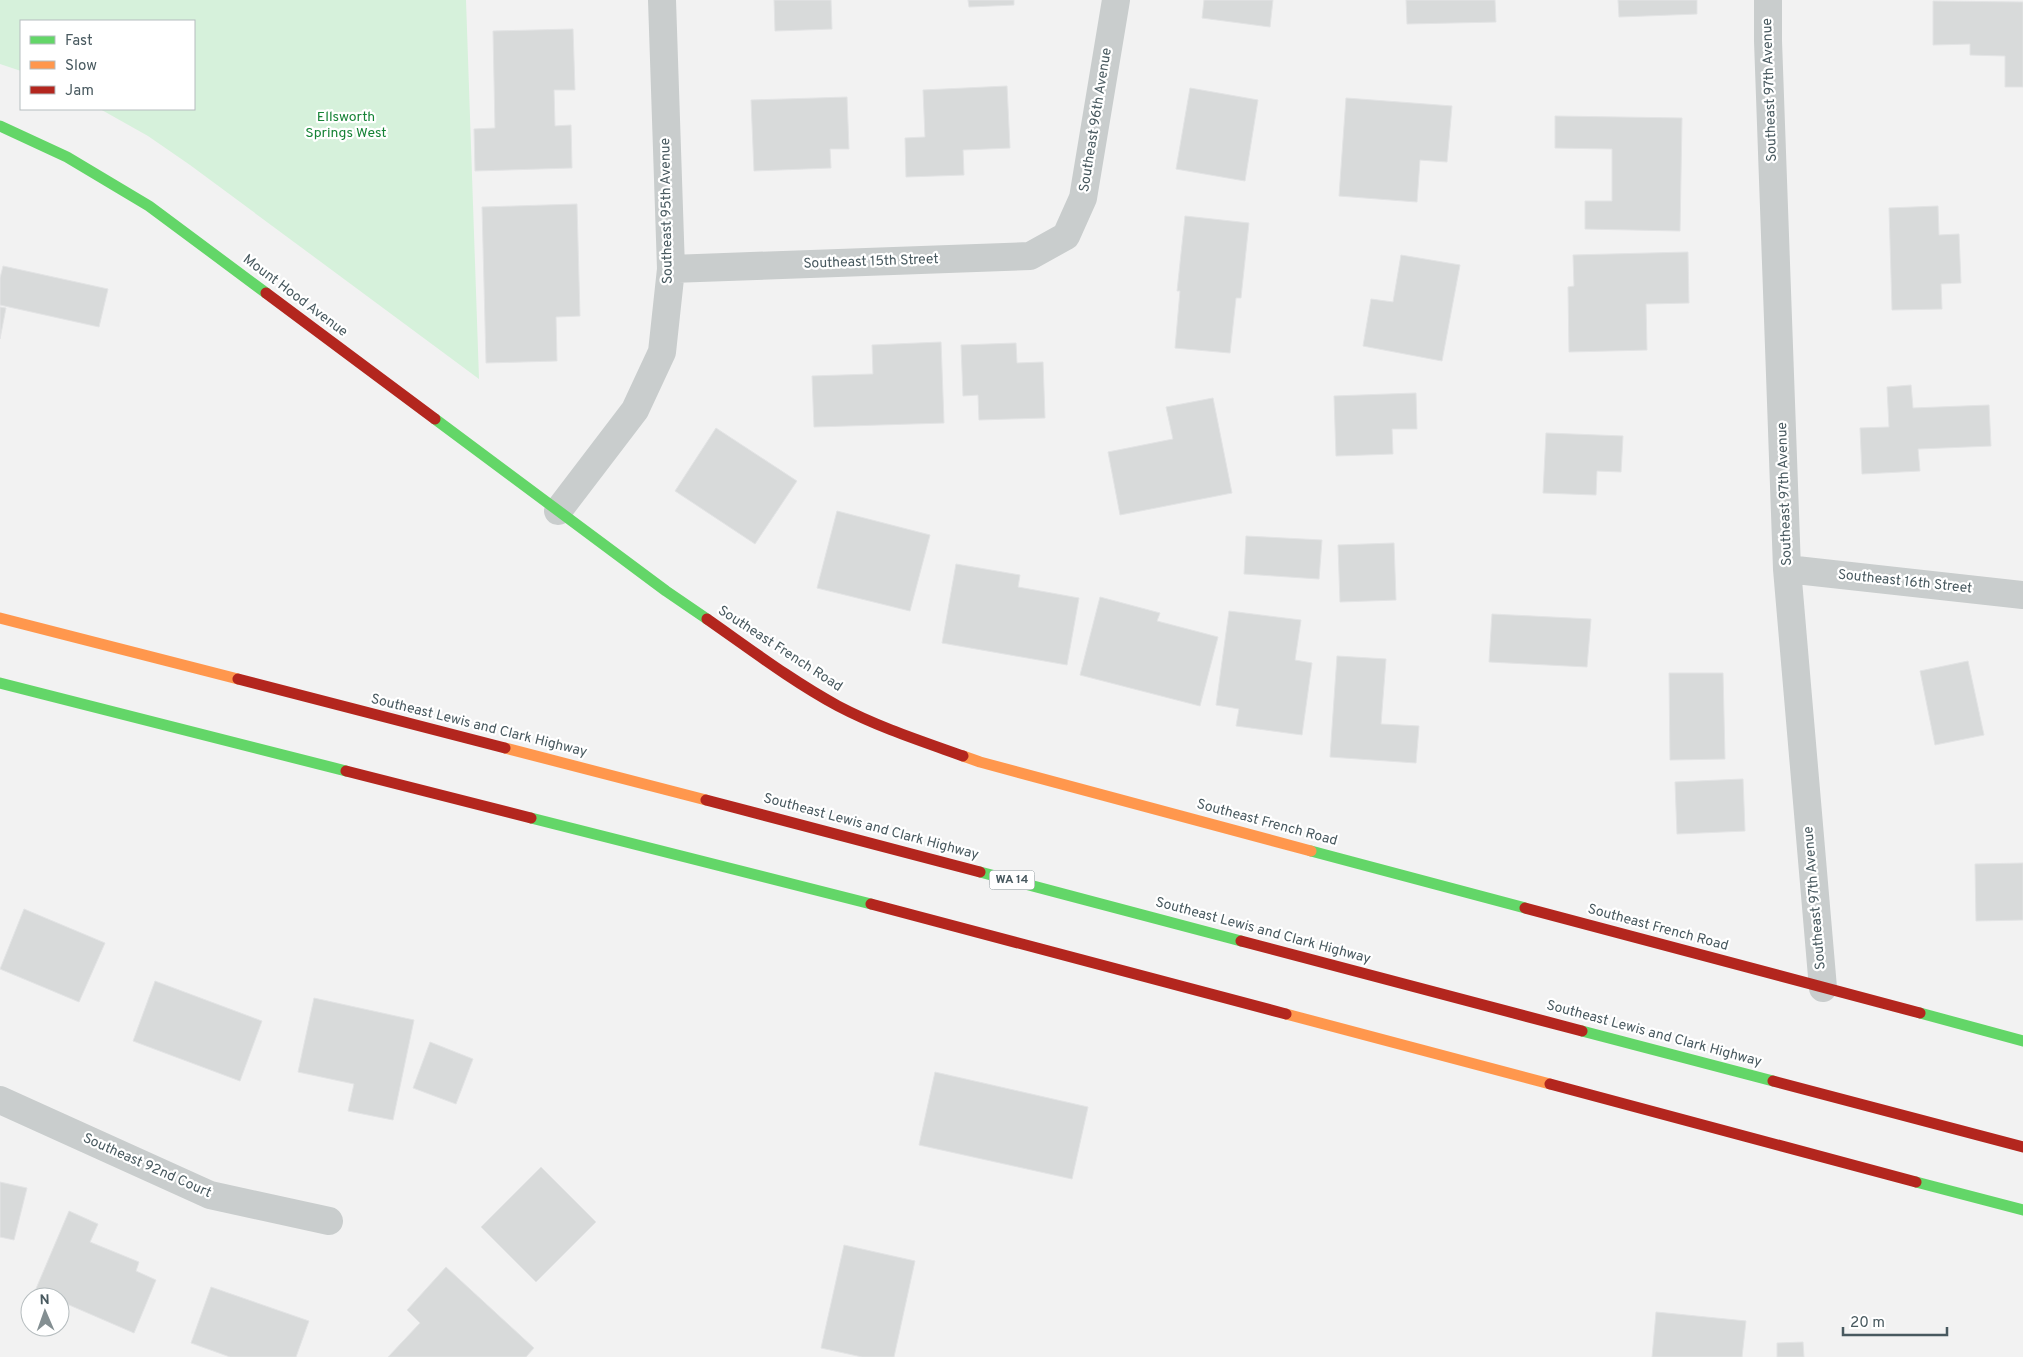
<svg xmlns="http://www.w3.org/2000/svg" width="2023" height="1357" viewBox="0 0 2023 1357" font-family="Overpass,sans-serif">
  <rect width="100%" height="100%" fill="#f2f2f2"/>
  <path fill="#d6f1db" d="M0 0H466L479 379 190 165 148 136 100 109H194V21H21V71L0 64Z"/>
  <path fill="#d8dada" stroke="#e3e4e5" d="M774 0H831L832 29 775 31Z
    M968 0H1014V5L969 7Z
    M1204 0H1273L1270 27 1202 18Z
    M1406 0H1495L1496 22 1407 24Z
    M1618 0H1697V14L1619 17Z
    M1933 1 2023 2V87H2005V56L1970 55V44L1933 45Z
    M573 29 575 90H554L555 126 571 125 572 168 475 171 474 129 495 128 493 31Z
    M1007 86 1010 148 963 150 964 175 906 177 905 138 925 137 923 90Z
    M1190 88 1258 100 1245 181 1176 169Z
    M847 97 849 149H830L831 168 754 171 751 100Z
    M1346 98 1452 106 1447 162 1420 160 1417 202 1339 196Z
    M1555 116 1682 118 1680 231 1585 229V201H1612V149L1555 148Z
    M577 204 580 316 556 317 557 361 486 363 482 207Z
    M1938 206 1939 235 1959 234 1961 283 1941 284 1942 309 1892 310 1889 208Z
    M1185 216 1249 223 1241 298H1236L1230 353 1175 348 1180 291H1177Z
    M1688 252 1689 303 1646 304 1647 350 1569 352 1568 287 1574 286 1573 255Z
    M1401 255 1460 265 1442 361 1363 346 1371 299 1393 302Z
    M3 266 108 289 99 327 0 305V278Z
    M0 307 6 308 0 339Z
    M941 342 944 423 814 427 812 376 873 374 872 345Z
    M1016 343 1017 363 1043 362 1045 418 979 420 978 395 963 396 961 345Z
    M1911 385 1913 408 1989 405 1991 446 1918 449 1920 471 1862 474 1860 428 1889 427 1887 387Z
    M1416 393 1417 429H1392L1393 454 1336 456 1334 396Z
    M1213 398 1232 493 1120 515 1108 452 1173 439 1166 407Z
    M716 428 797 481 755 544 675 491Z
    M1546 433 1623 436 1621 472 1597 471 1596 495 1543 493Z
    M837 511 930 535 910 611 817 588Z
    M1246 536 1322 540 1319 579 1244 574Z
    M1394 543 1396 600 1340 602 1338 545Z
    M956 564 1020 575 1018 587 1079 598 1067 665 942 643Z
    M1100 597 1160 613 1157 621 1218 637 1200 706 1080 675Z
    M1229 611 1301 620 1295 660 1312 663 1302 735 1236 726 1239 709 1216 705Z
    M1492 614 1591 619 1587 667 1489 662Z
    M1337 656 1386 659 1381 724 1419 726 1416 763 1330 757Z
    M1968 661 1984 735 1935 745 1920 671Z
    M1669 673H1723L1725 759 1670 760Z
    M1743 779 1745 831 1677 834 1675 782Z
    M2023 863V920L1976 921 1975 864Z
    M24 909 105 943 79 1002 0 969Z
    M155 981 262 1021 240 1081 133 1041Z
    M314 998 414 1020 393 1120 348 1111 354 1084 298 1072Z
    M430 1042 473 1059 456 1104 413 1088Z
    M935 1072 1088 1107 1072 1179 919 1145Z
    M541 1167 596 1222 536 1282 481 1227Z
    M0 1182 27 1188 14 1240 0 1237Z
    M69 1211 98 1224 90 1242 139 1262 136 1271 156 1280 134 1333 60 1301V1297H49L35 1291Z
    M844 1245 915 1261 894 1357H862L821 1348Z
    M446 1267 534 1348 526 1357H388L420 1323 407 1310Z
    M211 1287 309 1321 296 1357H230L191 1343Z
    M1656 1312 1746 1321 1742 1357H1652Z
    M1803 1342 1804 1357H1777V1343Z"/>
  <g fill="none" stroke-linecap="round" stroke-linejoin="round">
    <path stroke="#c9cdcd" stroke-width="28" d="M1768 0V41L1787 569 1823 988
      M671 269 1030 256 1066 236 1083 198 1116 0
      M558 511 635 410 662 352 671 269 662 0
      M1787 569 2023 595
      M0 1100 210 1195 329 1221"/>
    <path stroke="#63d668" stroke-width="11" d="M0 126 67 157 149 206 266 293
      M435 419 666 591 707 619
      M0 683 346 771
      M531 818 871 904
      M1311 851 1525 908
      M980 872 1241 941
      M1920 1013 2023 1041
      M1582 1031 1773 1081
      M1916 1182 2023 1210"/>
    <path stroke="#ff974d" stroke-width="11" d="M0 618 238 679
      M505 748 706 800
      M963 756 980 762 1311 851
      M1286 1014 1550 1084"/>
    <path stroke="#b3261e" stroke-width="11" d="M266 293 435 419
      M707 619C750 649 792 681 838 706 878 727 921 741 963 756
      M238 679 505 748
      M346 771 531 818
      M706 800 980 872
      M871 904 1286 1014
      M1525 908 1920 1013
      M1241 941 1582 1031
      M1773 1081 2023 1147
      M1550 1084 1916 1182"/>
  </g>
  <g text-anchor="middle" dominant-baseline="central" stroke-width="4.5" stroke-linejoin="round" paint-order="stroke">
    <rect fill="#fff" stroke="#7f8b8f" stroke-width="1" x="989.5" y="870.5" width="45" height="19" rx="4"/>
    <g font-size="12" font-weight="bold" fill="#48595f">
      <text x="1012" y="880">WA 14</text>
    </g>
    <g font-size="14" fill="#48595f" stroke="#fff">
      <text transform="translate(1770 90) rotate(-92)">Southeast 97th Avenue</text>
      <text transform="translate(1096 120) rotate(-81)">Southeast 96th Avenue</text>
      <text transform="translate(667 211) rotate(-91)">Southeast 95th Avenue</text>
      <text transform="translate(871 262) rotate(-2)">Southeast 15th Street</text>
      <text transform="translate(295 296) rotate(37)">Mount Hood Avenue</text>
      <text transform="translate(1785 494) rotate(-92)">Southeast 97th Avenue</text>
      <text transform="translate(1905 582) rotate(6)">Southeast 16th Street</text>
      <text transform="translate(780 649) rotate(33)">Southeast French Road</text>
      <text transform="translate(479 726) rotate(14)">Southeast Lewis and Clark Highway</text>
      <text transform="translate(1267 823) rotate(15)">Southeast French Road</text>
      <text transform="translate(871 827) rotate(15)">Southeast Lewis and Clark Highway</text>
      <text transform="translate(1815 898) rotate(-95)">Southeast 97th Avenue</text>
      <text transform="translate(1658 928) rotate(15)">Southeast French Road</text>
      <text transform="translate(1263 931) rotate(15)">Southeast Lewis and Clark Highway</text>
      <text transform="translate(1654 1034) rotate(15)">Southeast Lewis and Clark Highway</text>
      <text transform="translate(147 1166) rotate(24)">Southeast 92nd Court</text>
    </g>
    <g font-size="14" fill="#168336" stroke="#fff">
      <text x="346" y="117">Ellsworth<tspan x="346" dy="16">Springs West</tspan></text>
    </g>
  </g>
  <rect x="20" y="20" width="175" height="90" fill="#ffffff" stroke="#b6bdbf"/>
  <rect x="30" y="36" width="25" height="8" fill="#63d668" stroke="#b6bdbf"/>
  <text x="65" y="45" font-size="15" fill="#48595f">Fast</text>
  <rect x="30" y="61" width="25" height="8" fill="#ff974d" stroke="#b6bdbf"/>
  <text x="65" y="70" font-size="15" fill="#48595f">Slow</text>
  <rect x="30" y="86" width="25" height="8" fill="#b3261e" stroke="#b6bdbf"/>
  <text x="65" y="95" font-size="15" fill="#48595f">Jam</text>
  <g transform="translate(45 1312) rotate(358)"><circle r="24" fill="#ffffff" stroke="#b6bdbf"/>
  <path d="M0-4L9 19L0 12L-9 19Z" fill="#848f92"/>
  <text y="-8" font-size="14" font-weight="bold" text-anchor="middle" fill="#48595f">N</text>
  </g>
  <path d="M1843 1327v8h104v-8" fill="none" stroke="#48595f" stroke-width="2.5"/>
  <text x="1850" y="1327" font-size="15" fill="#48595f" stroke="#ffffff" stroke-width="4" paint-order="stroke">20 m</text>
</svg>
